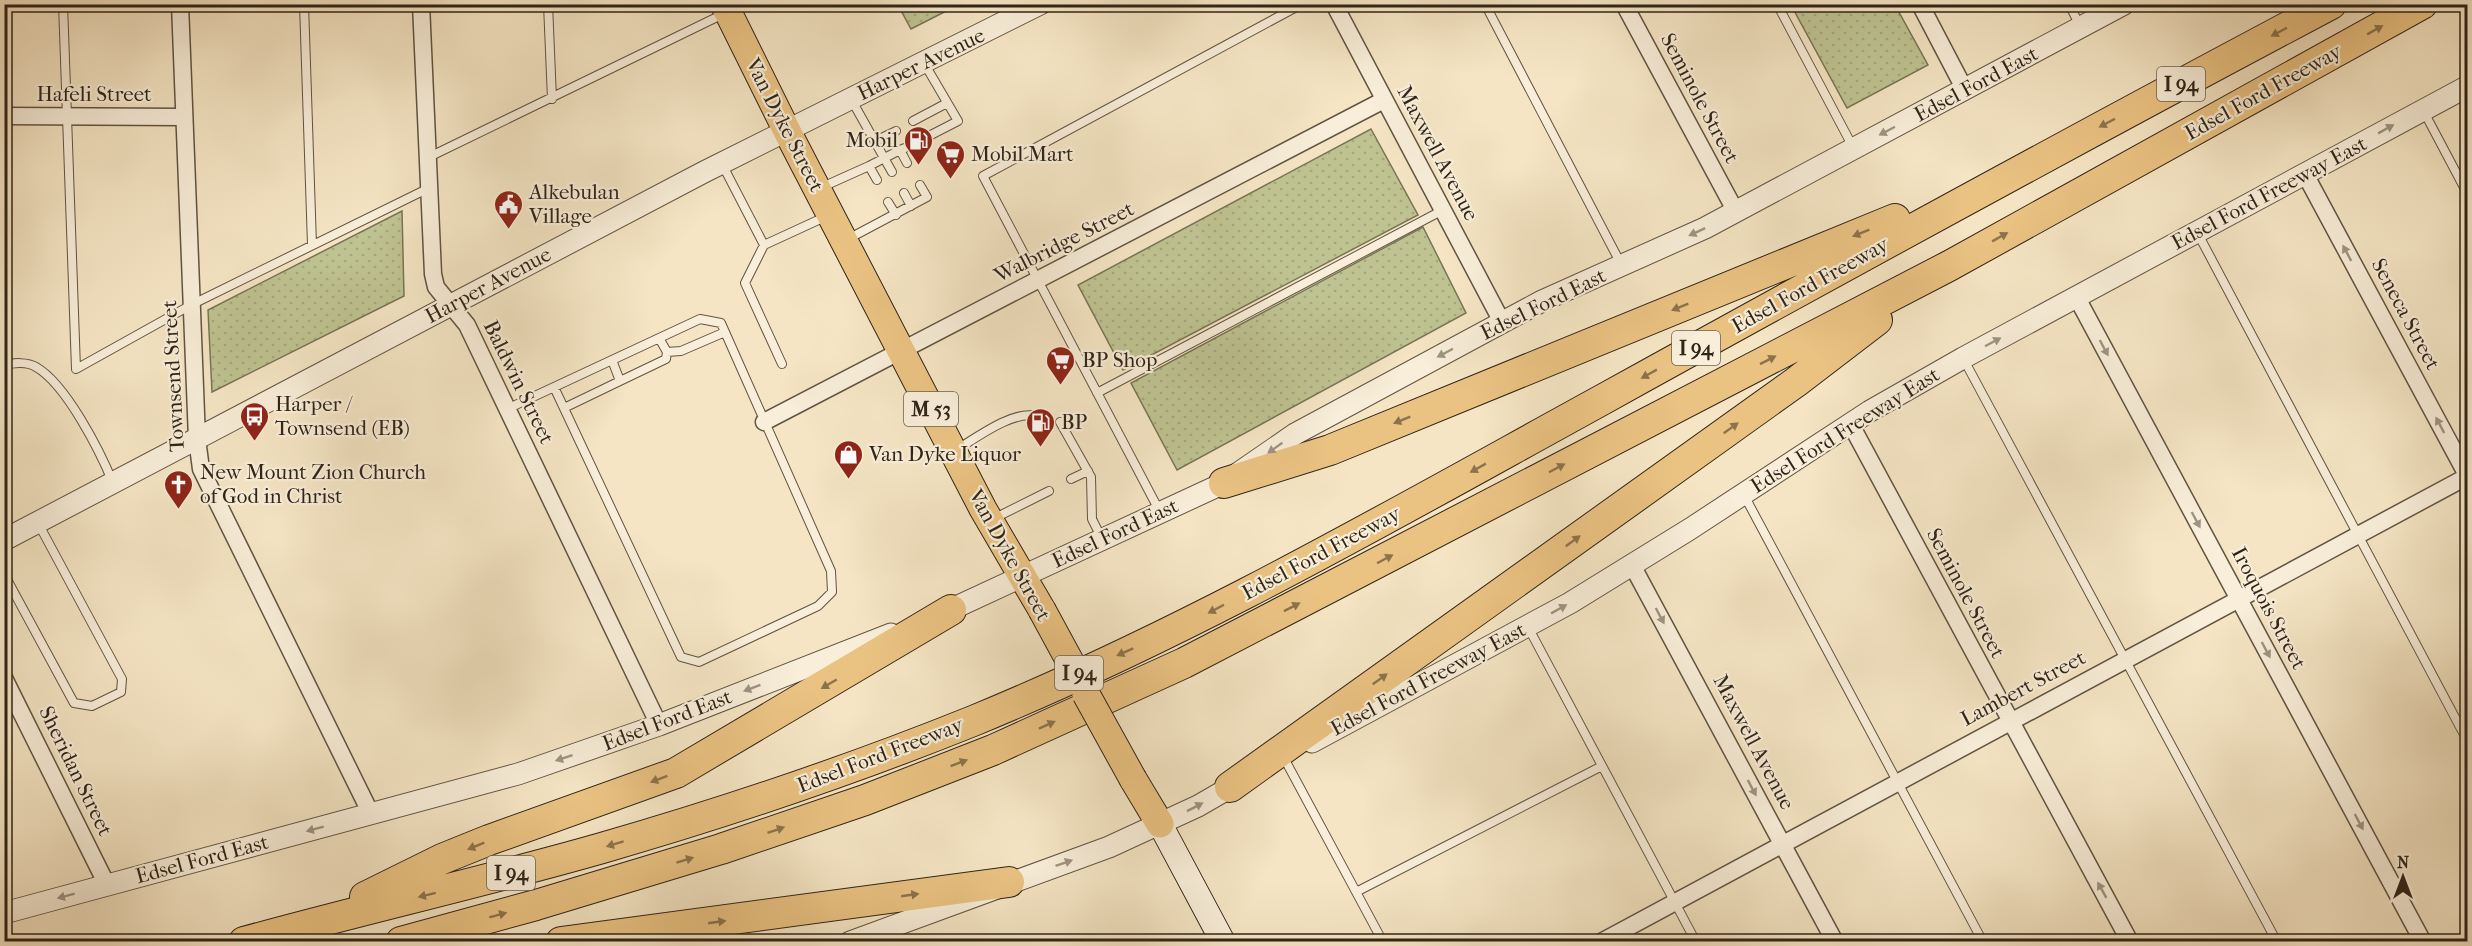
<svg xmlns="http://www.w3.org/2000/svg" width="2472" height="946" viewBox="0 0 2472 946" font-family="'IM FELL French Canon',serif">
  <defs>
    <pattern id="grass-dots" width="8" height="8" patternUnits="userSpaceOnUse" patternTransform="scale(1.5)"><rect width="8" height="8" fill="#bfc392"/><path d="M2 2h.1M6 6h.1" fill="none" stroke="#a4a77d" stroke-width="1.8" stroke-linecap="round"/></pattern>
  </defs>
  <rect width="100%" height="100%" fill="#f5e5c4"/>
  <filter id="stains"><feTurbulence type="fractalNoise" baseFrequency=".00333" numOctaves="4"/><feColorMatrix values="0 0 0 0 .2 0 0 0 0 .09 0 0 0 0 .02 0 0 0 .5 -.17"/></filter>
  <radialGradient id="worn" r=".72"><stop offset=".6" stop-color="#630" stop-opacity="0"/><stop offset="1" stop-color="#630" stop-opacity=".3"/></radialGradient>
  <path fill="url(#grass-dots)" stroke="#777455" stroke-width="1.5" d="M898 5H958L911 29Z
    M1791 5H1895L1928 65 1847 108Z
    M1371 129 1418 215 1123 370 1078 285Z
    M402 211 404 296 212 392 208 310Z
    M1423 227 1466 313 1177 470 1131 383Z"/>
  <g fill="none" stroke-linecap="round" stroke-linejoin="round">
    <defs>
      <path id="service" d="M63 4 76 369 191 305 429 188
        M304 4 312 245
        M548 4 552 99
        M1485 4 1622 266
        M1777 4 1854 149
        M2069 4 2081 28
        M851 99 892 172
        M2423 110 2468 195
        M913 121 947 103
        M923 139 958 121 924 63
        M875 141 896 131
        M905 148 900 150 907 163
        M427 158 744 4
        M722 164 764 245 827 216
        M877 180 869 166 900 150
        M820 188 869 166
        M904 193 911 206
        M888 202 896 215
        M2197 232 2468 742
        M848 239 927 197 920 185
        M764 245 745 283 782 364
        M667 352 681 351 725 332
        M1963 358 2277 942
        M4 366C13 362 28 362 36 367 66 384 100 451 113 483
        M620 381 666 359 667 352 659 338
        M1097 393 1443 210
        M564 408 620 381 612 360
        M507 409 700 319 721 323 831 571 832 592 818 606 699 662 681 657 554 387
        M1060 422 1091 477 1092 519 1102 539
        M956 450C976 438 1013 410 1036 416
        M1071 479 1088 471
        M1744 495 1983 942
        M1160 512 983 176 1302 4
        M993 519 1049 491
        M4 574 74 703 92 706 121 692 122 679 38 523
        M1528 627 1696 942
        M1284 758 1383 942
        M1356 892 1602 766"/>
      <path id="minor" d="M180 4 197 439 201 469 371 814
        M421 4 433 274 436 287 467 325 659 725
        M1334 4 1502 322
        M1624 4 1736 212
        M1920 4 1965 90
        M4 116 184 117
        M2305 174 2468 477
        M2076 296 2423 942
        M764 422 1384 100
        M1850 423 2130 942
        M1632 565 1835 942
        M4 678 107 885
        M1601 942 2468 476"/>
      <path id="tertiary" d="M4 540 704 172 1040 4
        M939 615 1224 483 1295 434 1542 301 1705 228 2124 4
        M1312 742 1570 603 1690 529 1870 411 1963 358 2468 86
        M4 913 518 774 659 725 891 634
        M850 942 1109 847 1198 806 1243 780"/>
      <path id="secondary" d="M1160 824 1223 942"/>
      <path id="primary" d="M724 4 787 131 983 509 1042 610
        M1133 779 1160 824"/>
      <path id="motorway" d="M1224 483 1330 450 1895 219
        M1230 787 1796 382 1877 320
        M365 897 442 859 489 840 676 773 951 610
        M244 942C363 909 483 882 602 848 727 812 851 770 973 721 1190 632 1394 514 1600 401 1842 267 2086 134 2331 4
        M401 942 536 905 721 849 865 800 993 750 1184 663 1949 266 2422 4
        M561 942 1009 882"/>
    </defs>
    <use href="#service" stroke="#605443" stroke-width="10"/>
    <use href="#minor" stroke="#605443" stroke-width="19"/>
    <use href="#tertiary" stroke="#605443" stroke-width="23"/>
    <use href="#secondary" stroke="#2f2418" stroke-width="26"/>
    <use href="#primary" stroke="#2f2418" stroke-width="29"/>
    <use href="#motorway" stroke="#2f2418" stroke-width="32"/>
    <use href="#service" stroke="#f8eed9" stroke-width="8"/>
    <use href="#minor" stroke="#f8eed9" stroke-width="16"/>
    <use href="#tertiary" stroke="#f8eed9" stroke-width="21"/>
    <use href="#secondary" stroke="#f8eed9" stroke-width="24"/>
    <use href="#primary" stroke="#eac282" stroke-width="27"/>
    <use href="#motorway" stroke="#eac282" stroke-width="30"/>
    <defs>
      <path id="primary-bridge" d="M1042 610 1080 680
        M1086 694 1133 779"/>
    </defs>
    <use href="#primary-bridge" stroke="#2f2418" stroke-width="29" stroke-linecap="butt"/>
    <use href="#primary-bridge" stroke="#eac282" stroke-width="27"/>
  </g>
  <defs><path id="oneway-solid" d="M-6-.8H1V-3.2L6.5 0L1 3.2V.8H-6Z" transform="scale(1.5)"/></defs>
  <g fill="#8c734d">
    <use href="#oneway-solid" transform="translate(2375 30) rotate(-29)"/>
    <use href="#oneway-solid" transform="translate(2279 32) rotate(152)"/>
    <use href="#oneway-solid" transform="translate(2107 123) rotate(152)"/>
    <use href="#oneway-solid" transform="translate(1861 233) rotate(158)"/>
    <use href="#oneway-solid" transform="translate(2000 237) rotate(-29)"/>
    <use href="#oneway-solid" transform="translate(1680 307) rotate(158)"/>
    <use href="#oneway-solid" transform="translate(1768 360) rotate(-27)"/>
    <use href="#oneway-solid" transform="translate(1649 374) rotate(151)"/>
    <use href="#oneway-solid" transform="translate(1402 420) rotate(158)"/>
    <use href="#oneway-solid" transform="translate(1731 428) rotate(-36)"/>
    <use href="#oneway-solid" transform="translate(1478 468) rotate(151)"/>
    <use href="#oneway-solid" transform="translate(1557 468) rotate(-28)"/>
    <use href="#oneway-solid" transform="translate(1573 541) rotate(-36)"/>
    <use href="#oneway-solid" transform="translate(1385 559) rotate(-28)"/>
    <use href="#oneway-solid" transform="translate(1292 607) rotate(-27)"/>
    <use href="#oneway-solid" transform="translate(1216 609) rotate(152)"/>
    <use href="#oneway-solid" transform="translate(1125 652) rotate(156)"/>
    <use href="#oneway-solid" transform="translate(1380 679) rotate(-36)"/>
    <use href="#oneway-solid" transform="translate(829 684) rotate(150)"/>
    <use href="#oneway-solid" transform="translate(1047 725) rotate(-24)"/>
    <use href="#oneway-solid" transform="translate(959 763) rotate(-21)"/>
    <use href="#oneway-solid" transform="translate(659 779) rotate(159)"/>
    <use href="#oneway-solid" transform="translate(776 830) rotate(-19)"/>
    <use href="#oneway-solid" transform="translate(615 844) rotate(163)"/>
    <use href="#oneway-solid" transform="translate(476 846) rotate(158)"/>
    <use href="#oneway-solid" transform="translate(685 860) rotate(-17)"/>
    <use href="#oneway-solid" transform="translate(427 895) rotate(166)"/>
    <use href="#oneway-solid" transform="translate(910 895) rotate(-8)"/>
    <use href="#oneway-solid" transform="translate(498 915) rotate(-15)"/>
    <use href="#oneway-solid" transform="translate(717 922) rotate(-8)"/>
  </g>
  <g fill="#9e9382">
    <use href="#oneway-solid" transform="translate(2386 129) rotate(-29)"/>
    <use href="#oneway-solid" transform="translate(1887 131) rotate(152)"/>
    <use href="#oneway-solid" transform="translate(1697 232) rotate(155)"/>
    <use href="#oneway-solid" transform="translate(2347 253) rotate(-118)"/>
    <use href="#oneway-solid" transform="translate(1993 342) rotate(-28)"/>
    <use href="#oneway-solid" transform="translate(2104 348) rotate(62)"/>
    <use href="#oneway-solid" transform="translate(1445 353) rotate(152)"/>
    <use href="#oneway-solid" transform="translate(2440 425) rotate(-118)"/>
    <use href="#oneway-solid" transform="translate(1275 448) rotate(145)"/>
    <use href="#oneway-solid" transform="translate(2196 520) rotate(62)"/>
    <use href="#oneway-solid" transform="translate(1559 609) rotate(-29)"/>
    <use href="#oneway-solid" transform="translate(1660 616) rotate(62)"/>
    <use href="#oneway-solid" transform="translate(2266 650) rotate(62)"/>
    <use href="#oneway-solid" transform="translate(752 688) rotate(159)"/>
    <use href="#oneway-solid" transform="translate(564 758) rotate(162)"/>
    <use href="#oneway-solid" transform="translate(1752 788) rotate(62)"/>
    <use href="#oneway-solid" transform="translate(1195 807) rotate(-27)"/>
    <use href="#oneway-solid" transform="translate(2359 822) rotate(62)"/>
    <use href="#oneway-solid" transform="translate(315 829) rotate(165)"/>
    <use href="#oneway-solid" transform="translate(1064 863) rotate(-19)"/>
    <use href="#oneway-solid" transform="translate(2102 890) rotate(-119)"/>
    <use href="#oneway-solid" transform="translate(66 896) rotate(165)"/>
  </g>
  <defs>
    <symbol id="fuel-pin" viewBox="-11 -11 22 30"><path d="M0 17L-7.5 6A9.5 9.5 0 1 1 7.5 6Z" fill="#8f2418" stroke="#f8eed9"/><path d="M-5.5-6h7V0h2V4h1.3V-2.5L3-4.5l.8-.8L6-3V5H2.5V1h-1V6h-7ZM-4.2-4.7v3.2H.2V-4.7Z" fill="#fff"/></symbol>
    <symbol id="supermarket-pin" viewBox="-11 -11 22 30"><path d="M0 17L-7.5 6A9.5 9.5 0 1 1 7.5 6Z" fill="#8f2418" stroke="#f8eed9"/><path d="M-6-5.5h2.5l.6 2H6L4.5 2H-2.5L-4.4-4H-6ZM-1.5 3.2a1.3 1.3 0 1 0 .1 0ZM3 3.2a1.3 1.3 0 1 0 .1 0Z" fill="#fff"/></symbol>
    <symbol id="civic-pin" viewBox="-11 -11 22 30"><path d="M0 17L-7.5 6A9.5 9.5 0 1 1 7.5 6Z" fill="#8f2418" stroke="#f8eed9"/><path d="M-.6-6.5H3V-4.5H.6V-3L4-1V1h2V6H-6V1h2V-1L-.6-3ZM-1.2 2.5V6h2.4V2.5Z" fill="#fff"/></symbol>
    <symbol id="bus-pin" viewBox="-11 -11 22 30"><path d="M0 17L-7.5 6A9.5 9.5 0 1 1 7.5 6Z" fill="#8f2418" stroke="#f8eed9"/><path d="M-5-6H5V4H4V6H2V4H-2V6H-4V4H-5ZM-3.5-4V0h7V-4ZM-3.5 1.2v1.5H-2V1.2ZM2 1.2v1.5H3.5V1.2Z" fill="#fff"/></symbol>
    <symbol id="shop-pin" viewBox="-11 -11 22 30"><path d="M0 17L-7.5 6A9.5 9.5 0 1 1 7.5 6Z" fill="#8f2418" stroke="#f8eed9"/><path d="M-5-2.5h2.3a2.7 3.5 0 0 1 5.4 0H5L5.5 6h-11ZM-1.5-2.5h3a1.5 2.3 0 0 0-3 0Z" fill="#fff"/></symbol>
    <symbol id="church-pin" viewBox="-11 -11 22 30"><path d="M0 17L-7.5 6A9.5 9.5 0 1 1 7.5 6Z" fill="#8f2418" stroke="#f8eed9"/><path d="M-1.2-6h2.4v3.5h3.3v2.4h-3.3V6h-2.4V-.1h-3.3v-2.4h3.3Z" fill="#fff"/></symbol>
  </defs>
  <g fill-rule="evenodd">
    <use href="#fuel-pin" x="902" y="124" width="33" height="45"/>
    <use href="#supermarket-pin" x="934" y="138" width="33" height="45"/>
    <use href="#civic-pin" x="492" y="188" width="33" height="45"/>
    <use href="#supermarket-pin" x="1044" y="344" width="33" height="45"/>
    <use href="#bus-pin" x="238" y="400" width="33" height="45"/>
    <use href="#fuel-pin" x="1024" y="406" width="33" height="45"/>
    <use href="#shop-pin" x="832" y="438" width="33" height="45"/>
    <use href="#church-pin" x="162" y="468" width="33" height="45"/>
  </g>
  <g text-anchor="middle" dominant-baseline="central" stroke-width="4.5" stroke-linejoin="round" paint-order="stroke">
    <g fill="#f8eed9" stroke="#6b6152" stroke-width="1.5">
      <rect x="2157" y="67" width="48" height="34" rx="4.5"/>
      <rect x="1672" y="331" width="48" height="34" rx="4.5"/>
      <rect x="904" y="392" width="54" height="34" rx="4.5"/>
      <rect x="1055" y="656" width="48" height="34" rx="4.5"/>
      <rect x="487" y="856" width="48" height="34" rx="4.5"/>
    </g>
    <g font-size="20" font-weight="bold" fill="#2f2418">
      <text x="2181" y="84">I 94</text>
      <text x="1696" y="348">I 94</text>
      <text x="931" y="409">M 53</text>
      <text x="1079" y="673">I 94</text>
      <text x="511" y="873">I 94</text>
    </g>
    <g font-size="21" fill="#2f2418" stroke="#f8eed9">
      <text transform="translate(921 64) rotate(-26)">Harper Avenue</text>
      <text transform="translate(1976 84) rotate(-28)">Edsel Ford East</text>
      <text transform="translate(2263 92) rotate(-29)">Edsel Ford Freeway</text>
      <text x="94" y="94">Hafeli Street</text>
      <text transform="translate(1700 98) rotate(62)">Seminole Street</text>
      <text transform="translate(785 125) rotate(63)">Van Dyke Street</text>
      <text transform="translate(1438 153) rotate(62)">Maxwell Avenue</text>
      <text transform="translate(2269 193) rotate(-28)">Edsel Ford Freeway East</text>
      <text transform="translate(1064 242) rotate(-27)">Walbridge Street</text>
      <text transform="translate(488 285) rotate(-28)">Harper Avenue</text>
      <text transform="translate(1810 285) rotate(-29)">Edsel Ford Freeway</text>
      <text transform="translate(1543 304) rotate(-26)">Edsel Ford East</text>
      <text transform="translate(2406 314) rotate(62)">Seneca Street</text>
      <text transform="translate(173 376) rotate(-93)">Townsend Street</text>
      <text transform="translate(519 382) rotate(64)">Baldwin Street</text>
      <text transform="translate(1845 430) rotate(-32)">Edsel Ford Freeway East</text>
      <text transform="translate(1115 533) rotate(-25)">Edsel Ford East</text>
      <text transform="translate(1321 553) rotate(-28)">Edsel Ford Freeway</text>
      <text transform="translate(1010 555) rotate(61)">Van Dyke Street</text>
      <text transform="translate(1966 593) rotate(62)">Seminole Street</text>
      <text transform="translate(2269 608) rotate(62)">Iroquois Street</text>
      <text transform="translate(1428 679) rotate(-28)">Edsel Ford Freeway East</text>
      <text transform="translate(2023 688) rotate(-28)">Lambert Street</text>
      <text transform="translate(667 720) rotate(-21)">Edsel Ford East</text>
      <text transform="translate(1754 742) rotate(62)">Maxwell Avenue</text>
      <text transform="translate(880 755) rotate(-21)">Edsel Ford Freeway</text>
      <text transform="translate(76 771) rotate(64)">Sheridan Street</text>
      <text transform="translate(202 859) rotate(-15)">Edsel Ford East</text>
    </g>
    <g font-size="21" fill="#2f2418" stroke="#f8eed9" text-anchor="start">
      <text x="898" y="140" text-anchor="end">Mobil</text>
      <text x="971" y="154">Mobil Mart</text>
      <text x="529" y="192">Alkebulan<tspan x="529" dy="24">Village</tspan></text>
      <text x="1082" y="360">BP Shop</text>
      <text x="275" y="404">Harper /<tspan x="275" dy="24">Townsend (EB)</tspan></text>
      <text x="1061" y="422">BP</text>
      <text x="869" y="454">Van Dyke Liquor</text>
      <text x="200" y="472">New Mount Zion Church<tspan x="200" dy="24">of God in Christ</tspan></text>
    </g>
  </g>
  <rect width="2472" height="946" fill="none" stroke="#f5e5c4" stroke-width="24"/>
  <rect x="6" y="6" width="2460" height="934" fill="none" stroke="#2f2418" stroke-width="3"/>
  <rect x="12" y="12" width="2448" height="922" fill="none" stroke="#2f2418" stroke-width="1.5"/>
  <g transform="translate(2403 877)" stroke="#f8eed9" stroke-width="4.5" paint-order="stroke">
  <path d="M0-4.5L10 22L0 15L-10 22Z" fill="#2f2418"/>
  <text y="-9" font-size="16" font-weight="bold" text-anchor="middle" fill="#2f2418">N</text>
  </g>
  <rect width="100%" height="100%" filter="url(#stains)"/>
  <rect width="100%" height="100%" fill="url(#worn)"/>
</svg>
